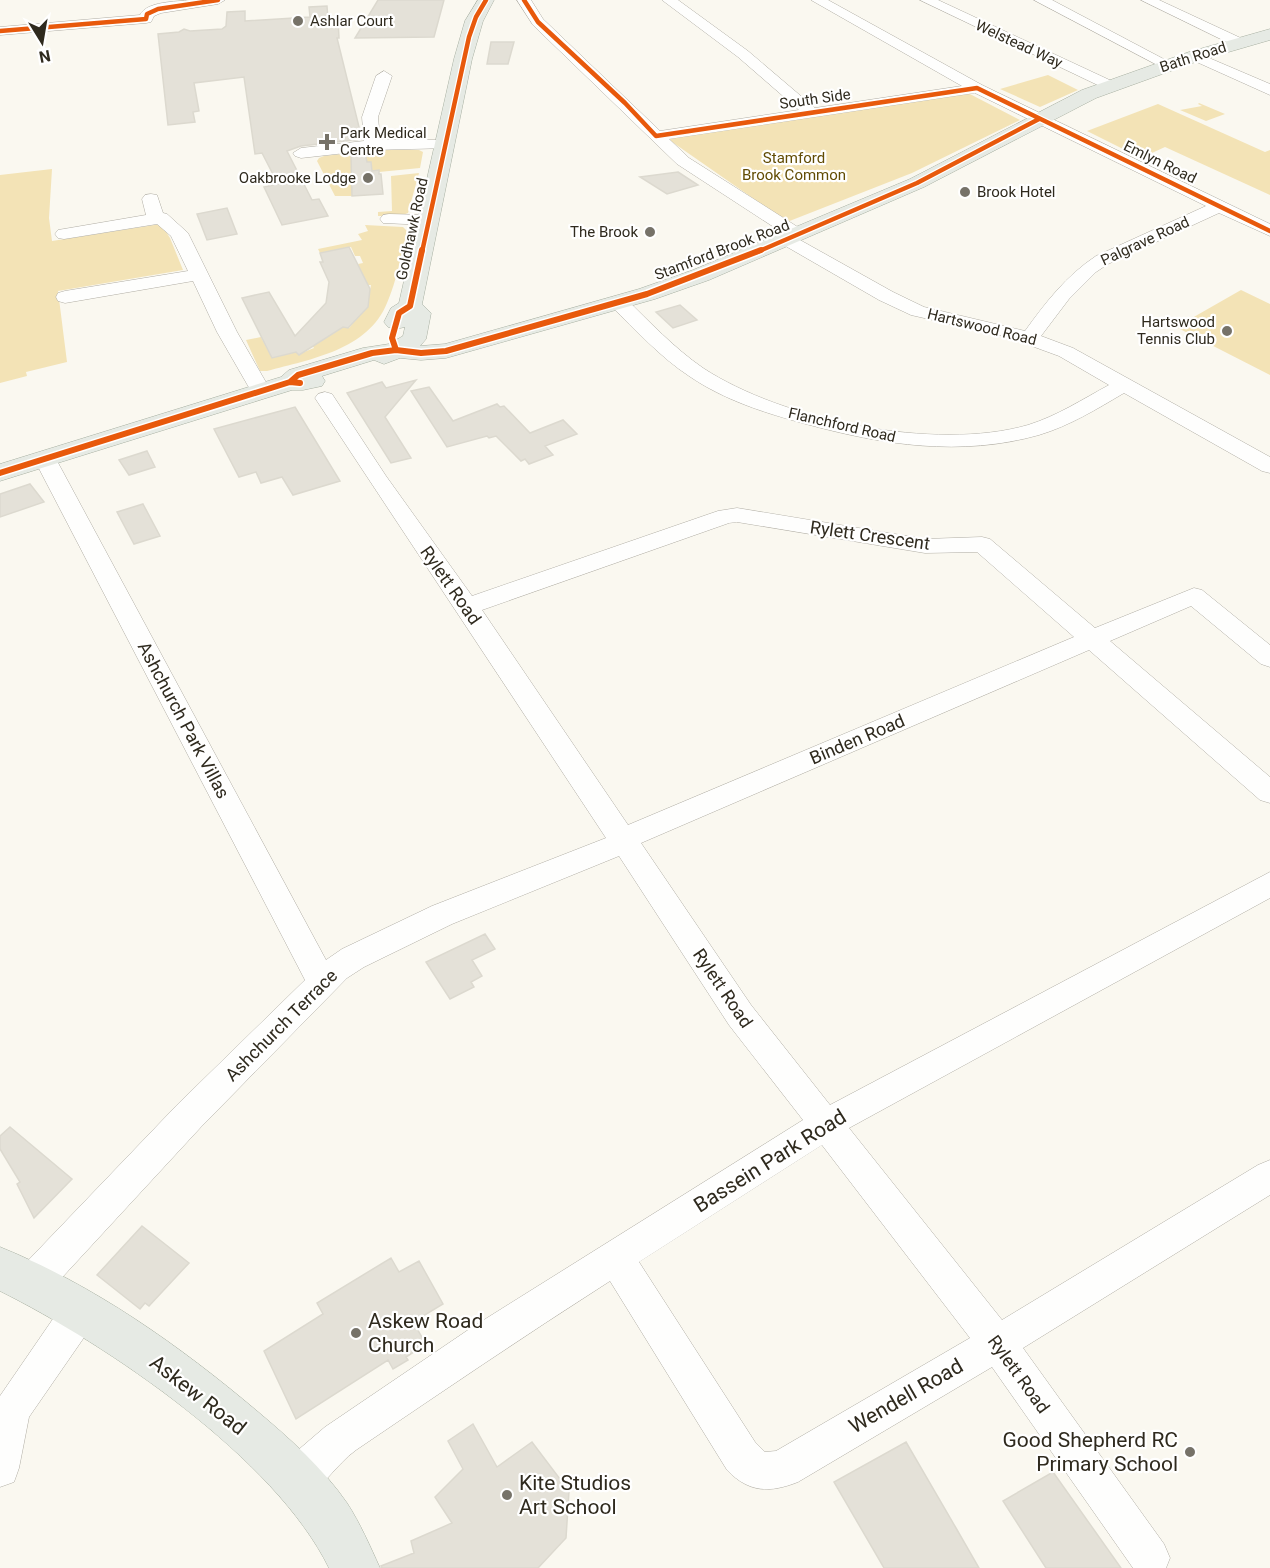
<svg xmlns="http://www.w3.org/2000/svg" width="1270" height="1568" viewBox="0 0 1270 1568" font-family="Roboto,sans-serif">
  <rect width="100%" height="100%" fill="#faf8f0"/>
  <path fill="#f3e3b6" d="M1048 75 1078 90 1040 107 1000 89Z
    M966 92 1020 120 912 173 787 222 665 137Z
    M1199 103 1225 114 1206 121 1180 110 1202 106 1198 104Z
    M1158 104 1265 152 1270 150V195L1165 147 1141 158 1087 131Z
    M419 150 423 152 420 168 379 172 372 171 371 162 351 163 365 192V196H335L317 161 319 158 324 156 379 150Z
    M52 169 49 218 52 241 161 224 170 238 183 270 58 291 67 362 26 372 27 376 0 383V175Z
    M419 173 408 213 400 216H378V212L392 211 391 176Z
    M365 225 403 227 407 231C401 255 397 280 387 303 368 350 311 359 267 371H260L246 340 261 337 272 358 296 352 299 354 314 348 312 345 342 327 349 328C359 317 369 300 371 285H365L358 264 363 263 360 256H355L351 247 320 253 318 249 362 240 358 234 368 231Z
    M1241 290 1270 304V375L1178 328V326Z"/>
  <path fill="#e4e1d8" stroke="#dcd9cf" stroke-width="1.5" d="M378 0H444L434 37 355 38Z
    M327 6 328 20 338 19 339 38H337L362 139 301 146 287 151 312 200 319 199 328 216 282 225 264 187 278 184 262 153 255 154 244 77 194 83 199 111 193 112 195 122 168 125 158 34 179 32 184 29 190 31 222 29 226 26 227 12 245 11V21L310 17 309 7Z
    M491 42H514L508 64H487Z
    M365 153 367 162H371L372 171 379 170V174H381L383 194 352 196 351 155Z
    M678 172 698 185 667 194 640 177Z
    M227 208 237 234 207 240 197 214Z
    M349 247 370 289 368 307 348 328 343 327 299 355 296 352 272 358 242 298 269 292 295 336 326 303 329 282 320 262H323L320 253Z
    M680 305 697 320 673 328 656 312Z
    M416 380 385 417 411 458 391 463 347 393 382 382 386 388Z
    M429 387 453 421 497 404 500 407 504 406 530 433 563 420 577 434 545 446 553 455 529 464 525 459 521 461 496 436 489 438 487 436 447 447 411 391Z
    M295 407 340 481 293 495 282 477 261 483 256 472 239 477 214 429Z
    M147 451 155 467 129 475 119 460Z
    M30 484 44 502 0 517V494Z
    M143 504 160 536 134 544 117 512Z
    M485 934 495 949 472 960 482 976 471 982 474 987 450 999 426 962Z
    M10 1127 72 1179 34 1218 17 1184 20 1182 0 1149V1136Z
    M142 1226 189 1263 149 1306 145 1303 140 1309 97 1275Z
    M391 1258 399 1272 419 1261 443 1304 413 1322 426 1344 406 1357 408 1360 393 1369 388 1360 296 1419 264 1351 323 1314 317 1303Z
    M473 1424 497 1467 532 1442 569 1491 566 1538 538 1568H382L381 1566 414 1553 411 1541 452 1523 435 1497 463 1469 448 1441Z
    M906 1442 956 1528 979 1568H884L834 1482Z
    M1053 1472 1121 1568H1046L1003 1501Z"/>
  <g fill="none" stroke-linecap="round" stroke-linejoin="round">
    <defs>
      <path id="minor" d="M190 0H225L218 4 161 13 154 16 151 22 146 23 0 35V27L140 15C147 1 176 2 190 0Z
        M517 0H531L543 19 660 131 799 110 738 57 662 0H678L748 51 815 108 962 86 811 0H828L982 85 1270 224V236L1219 213 1108 264 1096 272 1069 299 1041 336 1073 348 1270 457V473L1262 471 1124 393C1097 409 1069 426 1039 435 961 457 883 445 806 424 765 413 724 400 689 376 660 357 636 330 611 306L609 302 611 298H625C650 322 674 348 703 368 782 420 935 452 1028 425 1057 416 1083 399 1109 385L1059 356 1007 337 911 315 879 300 782 244 779 240 786 235 677 164 533 25ZM975 93 1206 206 1096 256C1066 276 1046 302 1025 331L924 307 893 292 800 240 807 235 804 231 689 158 669 139Z
        M920 0H938L1116 83 1119 86 1111 91 1106 89Z
        M1034 0H1052L1175 65 1173 68H1163Z
        M1141 0H1159L1245 40 1247 43 1240 47 1235 46Z
        M1195 52 1270 84V95L1190 59 1188 56Z
        M384 71 392 76 378 117 380 140H444L450 142 452 145 450 148 372 150 301 158 295 156 293 153 301 148 364 141 362 117 376 76Z
        M151 194 157 195 163 213 167 214 188 233 237 332 271 391 268 395H254L251 391 217 332 193 281 65 303 58 301 56 297 58 293 65 291 188 271 171 236 157 224 64 239 58 238 55 234 58 230 64 229 146 215 142 199 145 195Z
        M389 214 428 215 434 216 437 220 434 224 428 225 383 223 380 219 383 215Z
        M325 392 332 394 386 476 472 596 718 511 737 508 925 539 982 537 990 539 1095 628 1194 588 1202 590 1270 645V667L1261 664 1191 606 1110 641 1270 777V803L1260 800 1089 650 641 843 751 1005 830 1105 1270 872V898L849 1128 1002 1320 1258 1165 1270 1160V1195L1023 1348 1164 1544 1170 1558 1166 1568H1133L992 1367 798 1482C770 1493 749 1493 727 1470L610 1281C524 1336 440 1393 356 1450 335 1465 322 1491 298 1500L284 1495 279 1481 284 1467 297 1451 325 1427 471 1328 803 1120 729 1025 619 856 452 924 364 967 347 978 201 1127 45 1296 32 1301 19 1296 14 1283 19 1270 177 1105 305 980 34 459 37 454 45 452 53 454 56 459 326 960 342 949 432 906 606 838 315 398 318 394ZM737 522 925 553 977 552 1074 637 628 825 482 610 729 523ZM822 1145 970 1338 776 1451 765 1452 755 1442 639 1262Z
        M81 1292 94 1297 99 1310 94 1323 29 1417 19 1468 14 1482 0 1487V1396L68 1297Z"/>
      <path id="major" d="M478 0H494L483 21 472 59 422 304 431 313 426 339 420 346 445 344 639 289 693 270 910 179 1082 90 1189 52 1270 29V40L1201 60 1096 98 924 187 709 280 655 299 446 358 421 360 400 358 384 364 374 360 322 376 325 381 322 386 303 390H292L0 481V464L281 377 289 370 363 348 389 344 403 336 405 327 396 329 388 327 384 322 391 308 399 303 454 59 465 21Z
        M0 1247C94 1285 180 1346 257 1411 289 1438 323 1468 347 1503 360 1523 370 1546 380 1568H329C275 1458 108 1345 0 1291Z"/>
    </defs>
    <use href="#minor" stroke="#b0ada4" stroke-width="1"/>
    <use href="#major" stroke="#a8b0a2" stroke-width="1"/>
    <use href="#minor" fill="#fefefd" fill-rule="evenodd"/>
    <use href="#major" fill="#e6eae4" fill-rule="evenodd"/>
    <defs>
      <path id="cycleway-far1" d="M524 0 538 22 625 103 656 136 977 88 1270 231
        M0 31 146 19 147 14 158 9 218 0
        M422 252 469 37 476 17 486 0
        M757 252 917 183 1039 119"/>
      <path id="cycleway" d="M396 350 392 338 399 313 410 306 422 250
        M290 382 298 375 372 353 396 350 421 353 446 351 647 294 761 250
        M0 473 290 382 300 383"/>
    </defs>
    <use href="#cycleway-far1" stroke="#fff" stroke-width="7"/>
    <use href="#cycleway" stroke="#fff" stroke-width="9"/>
    <use href="#cycleway-far1" stroke="#e8590c" stroke-width="4.5"/>
    <use href="#cycleway" stroke="#e8590c" stroke-width="6"/>
  </g>
  <g fill="#767268" stroke="#fff" stroke-width="2">
    <circle cx="298" cy="21" r="6"/>
    <path d="M324 133h6v6h6v6h-6v6h-6v-6h-6v-6h6z"/>
    <circle cx="368" cy="178" r="6"/>
    <circle cx="965" cy="192" r="6"/>
    <circle cx="650" cy="232" r="6"/>
    <circle cx="1227" cy="331" r="6"/>
    <circle cx="356" cy="1333" r="6"/>
    <circle cx="1190" cy="1452" r="6"/>
    <circle cx="507" cy="1495" r="6"/>
  </g>
  <g text-anchor="middle" dominant-baseline="central" stroke-width="4.5" stroke-linejoin="round" paint-order="stroke">
    <g font-size="15" fill="#2f2a1e" stroke="#fff" text-anchor="start">
      <text x="310" y="21">Ashlar Court</text>
      <text x="340" y="133">Park Medical<tspan x="340" dy="17">Centre</tspan></text>
      <text x="356" y="178" text-anchor="end">Oakbrooke Lodge</text>
      <text x="977" y="192">Brook Hotel</text>
      <text x="638" y="232" text-anchor="end">The Brook</text>
      <text x="1215" y="322" text-anchor="end">Hartswood<tspan x="1215" dy="17">Tennis Club</tspan></text>
    </g>
    <g font-size="15" fill="#2f2a1e" stroke="#fff">
      <text transform="translate(1019 44) rotate(25)">Welstead Way</text>
      <text transform="translate(1193 57) rotate(-18)">Bath Road</text>
      <text transform="translate(815 99) rotate(-8)">South Side</text>
      <text transform="translate(1160 162) rotate(26)">Emlyn Road</text>
      <text transform="translate(412 229) rotate(-78)">Goldhawk Road</text>
      <text transform="translate(1145 241) rotate(-25)">Palgrave Road</text>
      <text transform="translate(722 250) rotate(-21)">Stamford Brook Road</text>
      <text transform="translate(982 327) rotate(14)">Hartswood Road</text>
      <text transform="translate(842 425) rotate(13)">Flanchford Road</text>
    </g>
    <g font-size="15" fill="#624c04" stroke="#fff">
      <text x="794" y="158">Stamford<tspan x="794" dy="17">Brook Common</tspan></text>
    </g>
    <g font-size="18" fill="#2f2a1e" stroke="#fff">
      <text transform="translate(870 535) rotate(8)">Rylett Crescent</text>
      <text transform="translate(451 585) rotate(55)">Rylett Road</text>
      <text transform="translate(184 720) rotate(62)">Ashchurch Park Villas</text>
      <text transform="translate(857 739) rotate(-23)">Binden Road</text>
      <text transform="translate(723 988) rotate(56)">Rylett Road</text>
      <text transform="translate(281 1025) rotate(-45)">Ashchurch Terrace</text>
      <text transform="translate(1019 1374) rotate(54)">Rylett Road</text>
    </g>
    <g font-size="21" fill="#2f2a1e" stroke="#fff">
      <text transform="translate(770 1161) rotate(-32)">Bassein Park Road</text>
      <text transform="translate(198 1395) rotate(38)">Askew Road</text>
      <text transform="translate(906 1396) rotate(-30)">Wendell Road</text>
    </g>
    <g font-size="21" fill="#2f2a1e" stroke="#fff" text-anchor="start">
      <text x="368" y="1321">Askew Road<tspan x="368" dy="24">Church</tspan></text>
      <text x="1178" y="1440" text-anchor="end">Good Shepherd RC<tspan x="1178" dy="24">Primary School</tspan></text>
      <text x="519" y="1483">Kite Studios<tspan x="519" dy="24">Art School</tspan></text>
    </g>
  </g>
  <g transform="translate(42 42) rotate(169)" stroke="#ffffff" stroke-width="4.5" paint-order="stroke">
  <path d="M0-4.5L10 22L0 15L-10 22Z" fill="#2f2a1e"/>
  <text y="-9" font-size="16" font-weight="bold" text-anchor="middle" fill="#2f2a1e">N</text>
  </g>
</svg>
